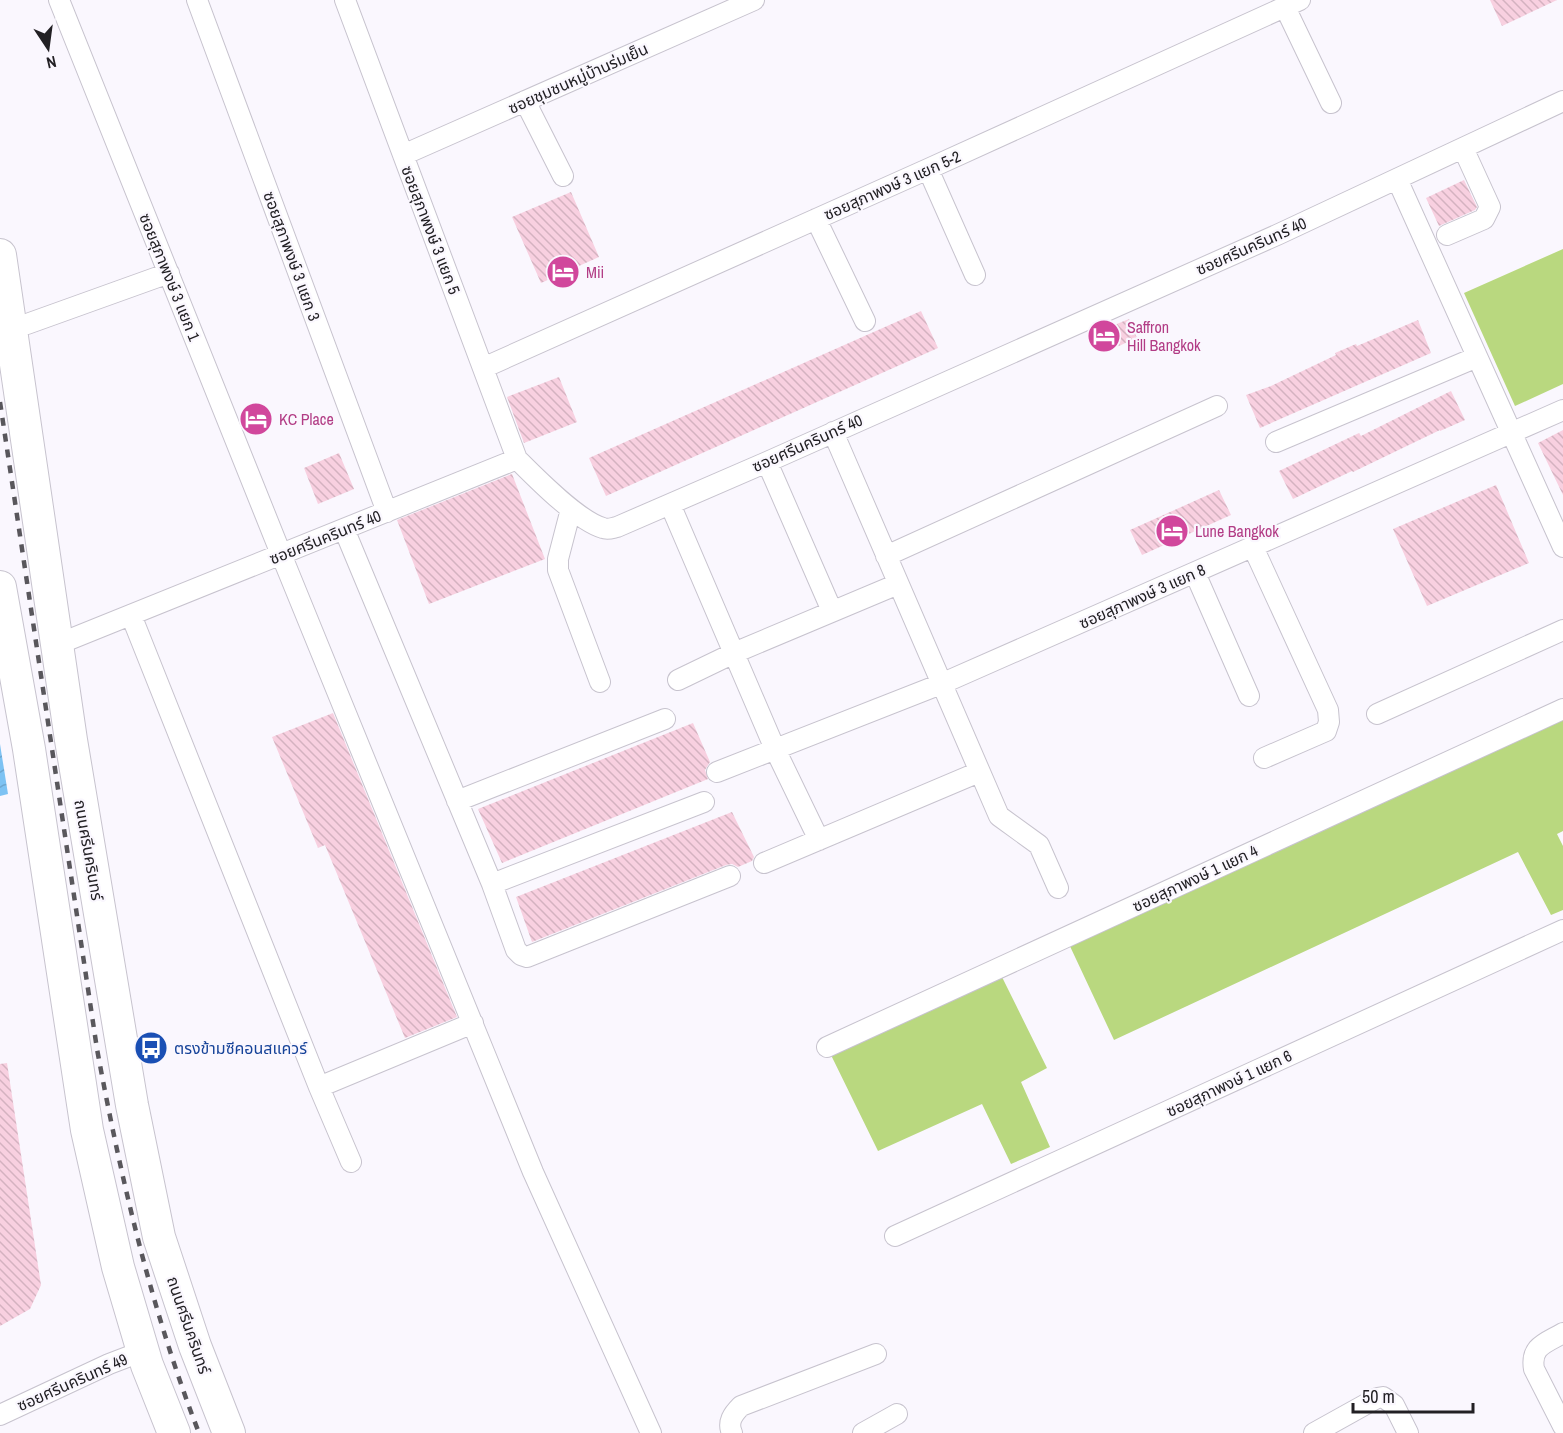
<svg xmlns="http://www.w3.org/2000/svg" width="1563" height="1433" viewBox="0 0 1563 1433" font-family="'Archivo Narrow','Noto Sans Thai',sans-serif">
  <defs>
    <pattern id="water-waves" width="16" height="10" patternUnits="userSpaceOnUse" patternTransform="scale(1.5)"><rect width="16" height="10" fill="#7dc2f3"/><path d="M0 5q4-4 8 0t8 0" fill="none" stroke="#6ca6d0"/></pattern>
    <pattern id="building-back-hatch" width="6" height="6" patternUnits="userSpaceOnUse" patternTransform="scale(1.5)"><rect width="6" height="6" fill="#f8d0e0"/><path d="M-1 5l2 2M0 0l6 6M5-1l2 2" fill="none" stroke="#d4b2c0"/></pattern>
  </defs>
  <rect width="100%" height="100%" fill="#faf7fe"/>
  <path fill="#b9d87f" d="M1563 249V384L1515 406 1464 293Z
    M1563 716V831L1557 834 1563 846V910L1551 915 1518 852 1114 1040 1068 942Z
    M1001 975 1047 1068 1021 1082 1050 1147 1011 1164 982 1104 878 1151 830 1053Z"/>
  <path fill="url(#water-waves)" d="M0 744 8 794 0 796Z"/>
  <path fill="url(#building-back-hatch)" d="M1490 0H1557L1502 26Z
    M1464 180 1477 207 1475 210 1439 226 1426 198Z
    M571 192 599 257 541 283 512 217Z
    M921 311 938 348 606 496 589 458Z
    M1129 319 1137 338 1105 352 1097 332Z
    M1418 320 1431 353 1260 428 1246 395 1271 386 1336 355 1335 353 1356 344 1357 346Z
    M559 377 577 422 524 443 507 397Z
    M1451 391 1465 420 1440 431V430L1353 472 1352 471 1293 499 1279 471 1359 433 1361 436Z
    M1563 430V495L1538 443Z
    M339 453 354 489 318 504 304 468Z
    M512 474 545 559 429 604 397 520Z
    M1496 485 1529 563 1427 606 1393 529Z
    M1219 490 1231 515 1142 555 1130 530Z
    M333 713 457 1017 405 1038 325 845 318 848 272 737Z
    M693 723 710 762 705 770 708 779 502 863 478 809Z
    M732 812 754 857 752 861 738 867 732 864 726 865 532 942 516 897Z
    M7 1063 41 1285 30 1309 0 1326V1064Z"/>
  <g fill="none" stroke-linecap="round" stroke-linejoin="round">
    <defs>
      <path id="minor" d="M59 0 281 554 533 1172 651 1433
        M197 0 387 512
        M345 0 517 459
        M1285 7 1331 103
        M525 101 563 176
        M403 155 754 0
        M928 169 975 275
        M1397 179 1563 547
        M816 219 865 321
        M1447 235 1484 219 1490 207 1463 148
        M27 324 169 273
        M483 368 928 169 1300 0
        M833 432 999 816 1039 845 1058 888
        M1276 442 1477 357
        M767 462 832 611
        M670 504 775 749 819 840
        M571 509 558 559V570L600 682
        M344 529 492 884 516 950 521 955 527 957 730 876
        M1253 547 1328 710 1329 722 1326 731 1264 758
        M886 556 1217 406
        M1195 573 1249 696
        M131 615 319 1087 351 1162
        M56 645 517 459C536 478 578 521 603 528 608 530 612 528 617 527L767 462 1279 234 1563 101
        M678 680 734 653 898 584
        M1377 714 1563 630
        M717 772 941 684 1563 410
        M457 801 665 719
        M764 863 979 772
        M492 884 704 802
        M827 1047 1563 709
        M319 1087 473 1023
        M895 1236 1563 930
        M1563 1333C1546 1343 1530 1346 1534 1369L1563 1426
        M0 1415 109 1364 143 1351
        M732 1433C727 1422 733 1414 741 1406L876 1354
        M863 1433 897 1414
        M1314 1433 1377 1398 1383 1397 1394 1405 1408 1433"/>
      <path id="primary" d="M0 255 71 740 132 1105 159 1237 195 1346 229 1433
        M0 587 29 749 87 1130 118 1267 147 1365 174 1433"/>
    </defs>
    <use href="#minor" stroke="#c7c3ce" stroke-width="22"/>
    <use href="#primary" stroke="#c7c3ce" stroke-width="34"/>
    <use href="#minor" stroke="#fff" stroke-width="20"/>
    <use href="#primary" stroke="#fff" stroke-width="32"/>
    <path stroke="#59575c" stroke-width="4.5" stroke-dasharray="8 8" stroke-linecap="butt" d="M0 402 97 1049C121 1179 151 1309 199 1433"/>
  </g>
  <defs>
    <symbol id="hotel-disc" viewBox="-11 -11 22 22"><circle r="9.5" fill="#d1479c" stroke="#faf7fe"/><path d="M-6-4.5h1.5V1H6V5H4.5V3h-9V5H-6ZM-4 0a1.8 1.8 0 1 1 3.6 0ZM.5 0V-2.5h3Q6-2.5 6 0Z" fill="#fff"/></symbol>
    <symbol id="bus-disc" viewBox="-11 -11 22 22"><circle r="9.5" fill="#1a4fb4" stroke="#faf7fe"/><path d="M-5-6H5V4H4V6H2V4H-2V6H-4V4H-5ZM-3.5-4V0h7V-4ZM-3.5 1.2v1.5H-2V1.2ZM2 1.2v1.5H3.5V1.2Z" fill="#fff"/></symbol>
  </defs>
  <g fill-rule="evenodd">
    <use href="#hotel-disc" x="544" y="253" width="38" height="38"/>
    <use href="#hotel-disc" x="1085" y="317" width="38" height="38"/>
    <use href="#hotel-disc" x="237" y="400" width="38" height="38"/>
    <use href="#hotel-disc" x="1153" y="512" width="38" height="38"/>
    <use href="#bus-disc" x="132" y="1029" width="38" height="38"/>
  </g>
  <g text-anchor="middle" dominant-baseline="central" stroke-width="4.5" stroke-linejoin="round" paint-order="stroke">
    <g font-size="16" fill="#222024" stroke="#faf7fe">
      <text transform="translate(578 78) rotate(-24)">ซอยชุมชนหมู่บ้านร่มเย็น</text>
      <text transform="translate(892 185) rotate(-24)">ซอยสุภาพงษ์ 3 แยก 5-2</text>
      <text transform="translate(431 230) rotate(69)">ซอยสุภาพงษ์ 3 แยก 5</text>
      <text transform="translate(1251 246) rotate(-24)">ซอยศรีนครินทร์ 40</text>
      <text transform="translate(292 256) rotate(70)">ซอยสุภาพงษ์ 3 แยก 3</text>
      <text transform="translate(170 277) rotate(68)">ซอยสุภาพงษ์ 3 แยก 1</text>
      <text transform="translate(807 443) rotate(-24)">ซอยศรีนครินทร์ 40</text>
      <text transform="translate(325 537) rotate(-22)">ซอยศรีนครินทร์ 40</text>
      <text transform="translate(1142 596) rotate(-24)">ซอยสุภาพงษ์ 3 แยก 8</text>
      <text transform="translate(89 850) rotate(80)">ถนนศรีนครินทร์</text>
      <text transform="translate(1195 878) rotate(-25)">ซอยสุภาพงษ์ 1 แยก 4</text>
      <text transform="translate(1229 1083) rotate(-25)">ซอยสุภาพงษ์ 1 แยก 6</text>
      <text transform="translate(189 1325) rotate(71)">ถนนศรีนครินทร์</text>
      <text transform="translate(72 1382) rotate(-24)">ซอยศรีนครินทร์ 49</text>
    </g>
    <g font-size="16" fill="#b23c85" stroke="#faf7fe" text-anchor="start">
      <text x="586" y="272">Mii</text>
      <text x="1127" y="327">Saffron<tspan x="1127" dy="18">Hill Bangkok</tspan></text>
      <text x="279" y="419">KC Place</text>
      <text x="1195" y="531">Lune Bangkok</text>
    </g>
    <g font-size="16" fill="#164399" stroke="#faf7fe" text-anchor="start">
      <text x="174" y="1048">ตรงข้ามซีคอนสแควร์</text>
    </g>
  </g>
  <g transform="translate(48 48) rotate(167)" stroke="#faf7fe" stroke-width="4.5" paint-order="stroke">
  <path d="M0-4.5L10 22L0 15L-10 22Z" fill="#222024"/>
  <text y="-9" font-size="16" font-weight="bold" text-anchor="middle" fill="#222024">N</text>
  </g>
  <path d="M1353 1403v9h120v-9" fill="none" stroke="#222024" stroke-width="3"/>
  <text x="1362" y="1403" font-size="18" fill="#222024" stroke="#faf7fe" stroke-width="4.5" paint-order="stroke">50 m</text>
</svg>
